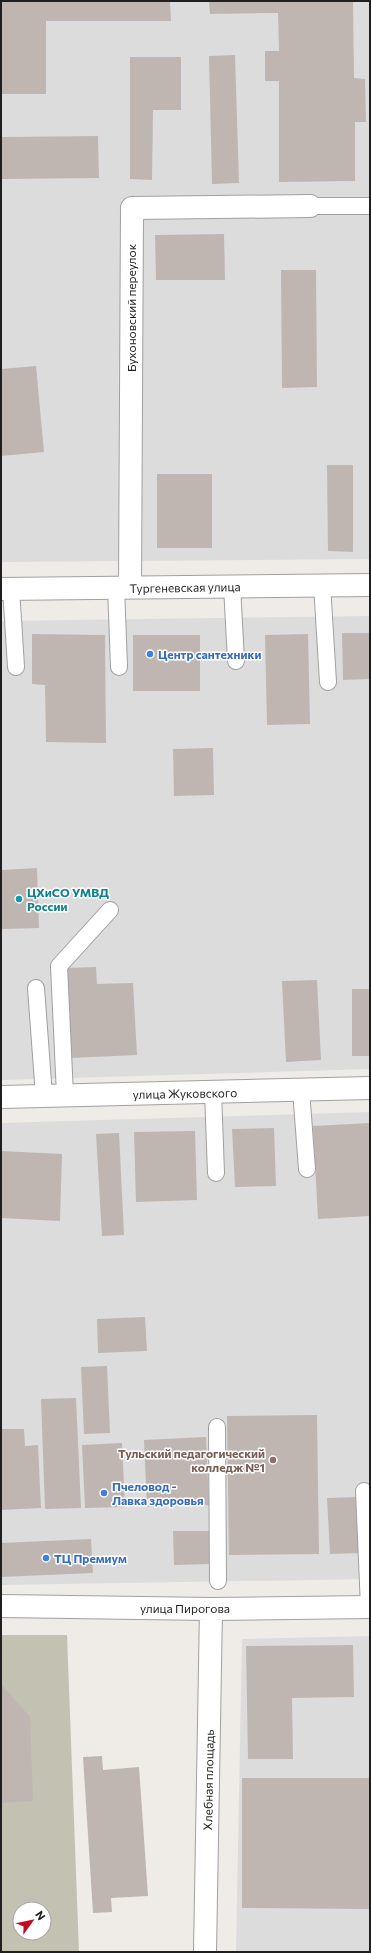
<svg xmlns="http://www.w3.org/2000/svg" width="371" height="1953" viewBox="0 0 371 1953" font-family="Commissioner,sans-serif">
  <rect width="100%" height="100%" fill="#efebe6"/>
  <path fill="#dddcdc" d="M1 1H370V559L1 562Z
    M370 616V1069L1 1080V621Z
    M370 1112V1579L1 1585V1123Z
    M370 1636V1952H236L242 1639Z"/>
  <path fill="#c3c1b2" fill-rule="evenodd" d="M1 1635H67L79 1952H1ZM20 1909H44V1933H20Z"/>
  <path fill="#bfb6b2" d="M1 1H170L171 21H46V94H1Z
    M209 1H353L354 78 365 79 366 122H355V181L279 182V81H265V51H279L278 13 210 14Z
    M235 55 239 183 212 184 209 56Z
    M130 57H181V110H153L152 180 130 179Z
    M98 136 99 178 1 179V137Z
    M224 234 225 280H156L155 235Z
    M281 270H316L317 387 282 388Z
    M36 366 44 452 1 456V369Z
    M327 465H353V552L328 551Z
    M157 474H212V548H157Z
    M342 633H370V679L343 680Z
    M32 634 105 635 106 743 46 742 45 685 32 684Z
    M308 634 310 724 267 725 265 635Z
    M133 635H200V691H133Z
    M213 748 214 795 174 796 173 749Z
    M37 868 39 928 1 929V870Z
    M96 967 97 984 133 983 137 1055 70 1058 65 968Z
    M317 980 321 1060 286 1062 282 981Z
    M352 989H370V1056H352Z
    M370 1123V1216L318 1219 313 1126Z
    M274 1128 276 1186 235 1187 232 1129Z
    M195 1131 197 1200 136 1202 134 1132Z
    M119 1133 124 1235 102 1236 96 1134Z
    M1 1151 62 1154 60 1221 1 1218Z
    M145 1317 147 1351 98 1353 97 1319Z
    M107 1366 110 1433 84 1434 81 1367Z
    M76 1398 81 1508 45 1509 41 1399Z
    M317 1415 319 1554 229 1555 227 1416Z
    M1 1429H24L25 1446 38 1445 41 1508 1 1510Z
    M206 1437 209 1505 147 1507 144 1440Z
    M122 1443 125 1507 85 1508 82 1445Z
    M360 1497 363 1553 330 1554 327 1498Z
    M173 1531H211V1562L209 1564 174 1565Z
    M91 1539 93 1573 1 1577V1543Z
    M353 1645 354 1697 292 1698 293 1759H248L246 1646Z
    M1 1684 30 1717 33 1801 1 1803Z
    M102 1756 103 1770 139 1767 148 1896 111 1898 112 1912 93 1913 83 1757Z
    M242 1778H370V1909L242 1908Z"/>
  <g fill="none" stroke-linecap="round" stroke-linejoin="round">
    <defs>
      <path id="lane" d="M310 206H370
        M322 585 328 682
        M232 586 236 661
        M116 587 119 667
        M11 588 16 667
        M36 988 44 1096
        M301 1090 307 1169
        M213 1092 216 1173
        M65 1095 59 966 110 910
        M217 1427 218 1581
        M364 1491 369 1607"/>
      <path id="street" d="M130 587 132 208 310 206
        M1 589 370 585
        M1 1097 370 1088
        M1 1606 211 1609 370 1607
        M205 1952 211 1609"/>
    </defs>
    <use href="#lane" stroke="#a0a0a0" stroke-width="18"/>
    <use href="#street" stroke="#a0a0a0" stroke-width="24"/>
    <use href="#lane" stroke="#fff" stroke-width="16"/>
    <use href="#street" stroke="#fff" stroke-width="22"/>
  </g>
  <g fill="#3f7fe0" stroke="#fff" stroke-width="1.5">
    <circle cx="150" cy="654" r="4"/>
    <circle cx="104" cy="1493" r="4"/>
    <circle cx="46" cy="1558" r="4"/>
  </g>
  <circle fill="#0f9aa8" stroke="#fff" stroke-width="1.5" cx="19" cy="899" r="4"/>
  <circle fill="#8d6e63" stroke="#fff" stroke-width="1.5" cx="273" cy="1460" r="4"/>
  <g text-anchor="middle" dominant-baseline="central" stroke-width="3" stroke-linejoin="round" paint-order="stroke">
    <g font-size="12" fill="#1f1f1f" stroke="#fff">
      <text transform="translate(131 308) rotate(-90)">Бухоновский переулок</text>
      <text transform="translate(185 587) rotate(-1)">Тургеневская улица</text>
      <text transform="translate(185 1093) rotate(-1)">улица Жуковского</text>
      <text x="185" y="1608">улица Пирогова</text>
      <text transform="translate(208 1780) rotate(-89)">Хлебная площадь</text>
    </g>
    <g font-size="12" font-weight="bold" fill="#366cbe" stroke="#fff" text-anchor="start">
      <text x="158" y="654">Центр сантехники</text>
      <text x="112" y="1486">Пчеловод -<tspan x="112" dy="14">Лавка здоровья</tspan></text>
      <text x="54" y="1558">ТЦ Премиум</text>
    </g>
    <g font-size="12" font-weight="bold" fill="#0d838f" stroke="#fff" text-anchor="start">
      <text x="27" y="892">ЦХиСО УМВД<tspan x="27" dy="14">России</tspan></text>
    </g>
    <g font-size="12" font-weight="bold" fill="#785e54" stroke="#fff" text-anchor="end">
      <text x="265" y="1453">Тульский педагогический<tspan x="265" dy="14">колледж №1</tspan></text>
    </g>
  </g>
  <rect width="371" height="1953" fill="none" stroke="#1f1f1f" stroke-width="4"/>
  <g transform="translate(32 1921) rotate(57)"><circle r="19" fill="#ffffff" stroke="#a5a5a5"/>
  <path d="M0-3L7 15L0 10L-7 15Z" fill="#c20c25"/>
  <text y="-6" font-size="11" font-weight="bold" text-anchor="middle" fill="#1f1f1f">N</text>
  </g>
</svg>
